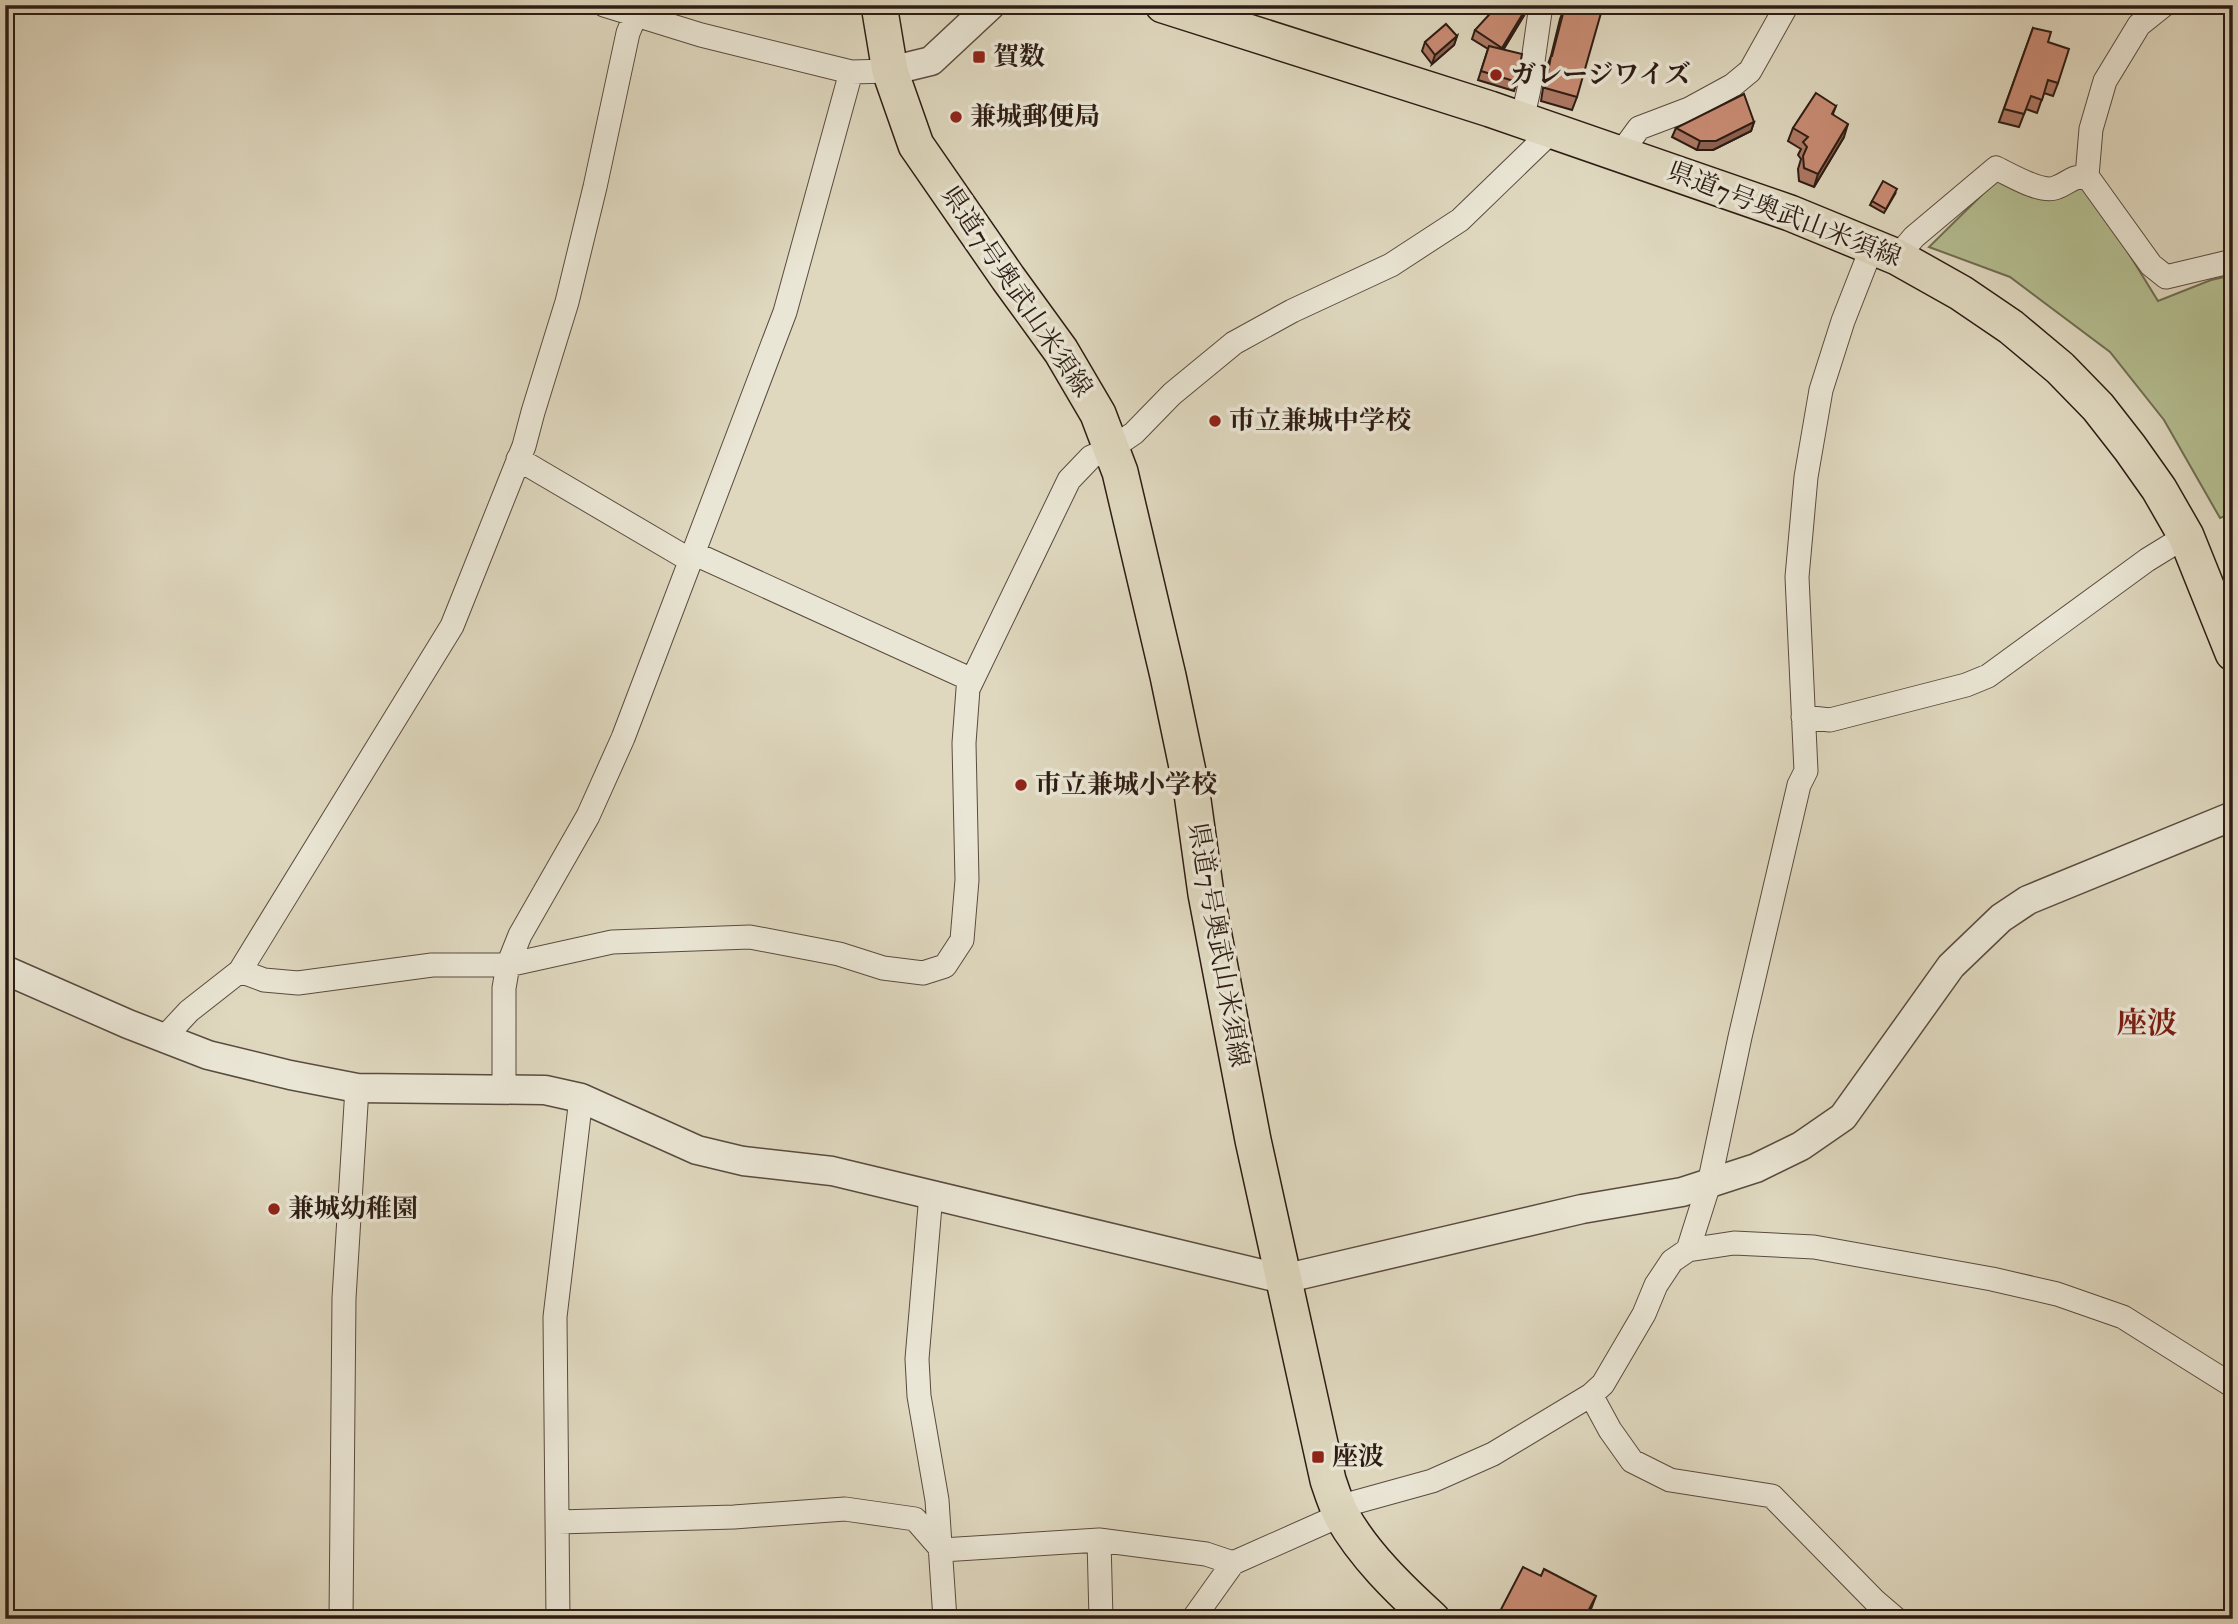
<svg xmlns="http://www.w3.org/2000/svg" width="2238" height="1624" viewBox="0 0 2238 1624" font-family="'IM FELL DW Pica','Noto Serif JP',serif">
  <rect width="100%" height="100%" fill="#dfd8bf"/>
  <filter id="stains"><feTurbulence type="fractalNoise" baseFrequency=".00286" numOctaves="4"/><feColorMatrix values="0 0 0 0 .2 0 0 0 0 .09 0 0 0 0 .02 0 0 0 .5 -.17"/></filter>
  <radialGradient id="worn" r=".72"><stop offset=".6" stop-color="#630" stop-opacity="0"/><stop offset="1" stop-color="#630" stop-opacity=".3"/></radialGradient>
  <path fill="#b4be91" stroke="#706d52" stroke-width="2" d="M2000 177 2037 193 2061 198 2086 184 2158 301 2211 280 2233 275V513L2220 518 2164 420 2110 352 2010 277 1929 247Z"/>
  <g fill="none" stroke-linecap="round" stroke-linejoin="round">
    <defs>
      <path id="minor" d="M604 5 701 35 851 72 890 71
        M1522 120 1529 89 1541 5
        M1620 154 1639 128 1689 109 1733 85 1750 71 1787 5
        M2087 176 2151 265 2166 277 2233 261
        M1897 257 1914 237 1996 168C2011 175 2040 193 2055 188 2070 183 2069 177 2087 176L2091 129 2105 81 2139 25 2164 5
        M518 459 690 560
        M693 553 972 680
        M1803 717 1830 720 1966 685 1988 676 2147 560 2186 536
        M240 971 264 980 298 983 432 965H508L612 942 750 937 839 954 883 968 923 973 945 966 962 940 967 880 964 743 968 689 1069 480 1091 457 1112 448 1134 433 1172 394 1234 343 1292 311 1391 265 1460 220 1551 132
        M164 1038 189 1011 240 971 452 626 524 446 533 412 567 302 595 187 628 33 635 16
        M504 1089V988L508 965 520 935 588 816 623 738 785 312 851 72
        M931 1194 917 1359 919 1396 937 1500 945 1619
        M1688 1250 1709 1184 1740 1037 1799 785 1806 771 1797 577 1806 477 1821 390 1843 321 1872 247
        M1591 1395 1610 1430 1632 1461 1670 1480 1772 1496 1875 1601 1896 1619
        M1338 1507 1432 1481 1493 1454 1591 1395 1603 1384 1644 1314 1656 1285 1672 1261 1688 1250 1734 1243 1814 1247 1992 1279 2057 1294 2123 1317 2233 1386
        M558 1522 734 1517 845 1509 915 1519 942 1550
        M1099 1540 1101 1619
        M942 1550 1099 1540 1206 1554 1233 1563
        M341 1619 344 1298 357 1088
        M558 1619 555 1317 581 1098
        M1193 1619 1233 1563 1341 1515"/>
      <path id="tertiary" d="M890 71 931 61 991 5
        M5 970 128 1024 208 1055 290 1075 357 1088 545 1090 581 1098 697 1150 743 1161 832 1171 1283 1279 1582 1209 1682 1192 1756 1168 1801 1146 1843 1117 1951 966 2001 918 2028 900 2233 816"/>
      <path id="primary" d="M879 5 890 71 916 145 1008 278 1061 351 1098 414 1120 472 1168 676 1191 786 1206 894 1253 1140 1328 1480C1332 1492 1336 1505 1342 1516 1364 1555 1399 1589 1432 1619
        M1163 5 1490 109 1790 213 1897 257 1961 293 2011 327 2060 368 2098 407 2130 448 2159 489 2186 536 2233 653"/>
    </defs>
    <use href="#minor" stroke="#5a4b3f" stroke-width="25"/>
    <use href="#tertiary" stroke="#5a4b3f" stroke-width="31"/>
    <use href="#primary" stroke="#2d1c14" stroke-width="38"/>
    <use href="#minor" stroke="#eae6d5" stroke-width="23"/>
    <use href="#tertiary" stroke="#eae6d5" stroke-width="28"/>
    <use href="#primary" stroke="#dfd8bf" stroke-width="35"/>
  </g>
  <path fill="#ad7864" stroke="#2d1c14" stroke-width="2" d="M1565 6 1577 97 1572 110 1541 101 1546 69 1551 56 1560 19Z
    M1526 12 1503 50 1517 82 1514 91 1478 80 1488 49 1472 39 1475 30Z
    M2033 28 2048 42 2058 83 2053 96 2044 93 2037 113 2026 109 2019 127 1999 122Z
    M1457 36 1454 45 1432 64 1422 51 1425 42Z
    M1836 106 1833 114 1844 137 1814 187 1799 181 1798 169 1801 159 1798 155 1801 149 1788 141 1793 128Z
    M1754 122 1751 131 1713 150H1697L1672 137 1676 128Z
    M1895 194 1884 213 1870 205 1872 201Z"/>
  <path fill="#8d6251" stroke="#2d1c14" stroke-width="2" d="M1528 5 1526 12 1499 57 1502 48Z
    M1457 36 1454 45 1432 64 1435 55Z
    M1754 122 1751 131 1713 150H1697L1700 141Z
    M1848 124 1844 137 1814 187 1818 174Z
    M1596 1596 1591 1609 1586 1619H1584Z"/>
  <path fill="#c98c74" stroke="#2d1c14" stroke-width="2" d="M1498 5H1528L1502 48 1475 30Z
    M1565 6 1601 13 1577 97 1545 88 1551 56H1552Z
    M1446 24 1457 36 1435 55 1425 42Z
    M2033 28 2051 32 2048 42 2069 49 2058 83 2048 80 2042 100 2031 96 2024 114 2004 109Z
    M1489 46 1522 54 1517 82 1481 71Z
    M1816 93 1836 106 1832 114 1848 124 1818 174 1804 168 1803 156 1807 147 1803 142 1808 137 1793 128Z
    M1744 94 1754 122 1716 141H1700L1676 128Z
    M1883 181 1897 189 1886 209 1872 201Z
    M1523 1567 1541 1576 1544 1569 1596 1596 1584 1619H1496Z"/>
  <g fill="#8f2418" stroke="#eae6d5" stroke-width="2.5">
    <rect x="972" y="50" width="14" height="14" rx="3.5"/>
    <circle cx="1496" cy="75" r="7"/>
    <circle cx="956" cy="117" r="7"/>
    <circle cx="1215" cy="421" r="7"/>
    <circle cx="1021" cy="785" r="7"/>
    <circle cx="274" cy="1209" r="7"/>
    <rect x="1311" y="1450" width="14" height="14" rx="3.5"/>
  </g>
  <g text-anchor="middle" dominant-baseline="central" stroke-width="7" stroke-linejoin="round" paint-order="stroke">
    <g font-size="26" font-weight="bold" fill="#2d1c14" stroke="#eae6d5" text-anchor="start">
      <text x="993" y="57">賀数</text>
      <text x="1510" y="75">ガレージワイズ</text>
      <text x="970" y="117">兼城郵便局</text>
      <text x="1229" y="421">市立兼城中学校</text>
      <text x="1035" y="785">市立兼城小学校</text>
      <text x="288" y="1209">兼城幼稚園</text>
      <text x="1332" y="1457">座波</text>
    </g>
    <g font-size="26" fill="#2d1c14" stroke="#eae6d5">
      <text transform="translate(1784 215) rotate(21)">県道7号奥武山米須線</text>
      <text transform="translate(1016 292) rotate(56)">県道7号奥武山米須線</text>
      <text transform="translate(1218 945) rotate(80)">県道7号奥武山米須線</text>
    </g>
    <g font-size="30" font-weight="bold" fill="#7a1f14" stroke="#eae6d5">
      <text x="2147" y="1024">座波</text>
    </g>
  </g>
  <rect width="2238" height="1624" fill="none" stroke="#dfd8bf" stroke-width="28"/>
  <rect x="7" y="7" width="2224" height="1610" fill="none" stroke="#2d1c14" stroke-width="3.5"/>
  <rect x="14" y="14" width="2210" height="1596" fill="none" stroke="#2d1c14" stroke-width="2"/>
  <rect width="100%" height="100%" filter="url(#stains)"/>
  <rect width="100%" height="100%" fill="url(#worn)"/>
</svg>
